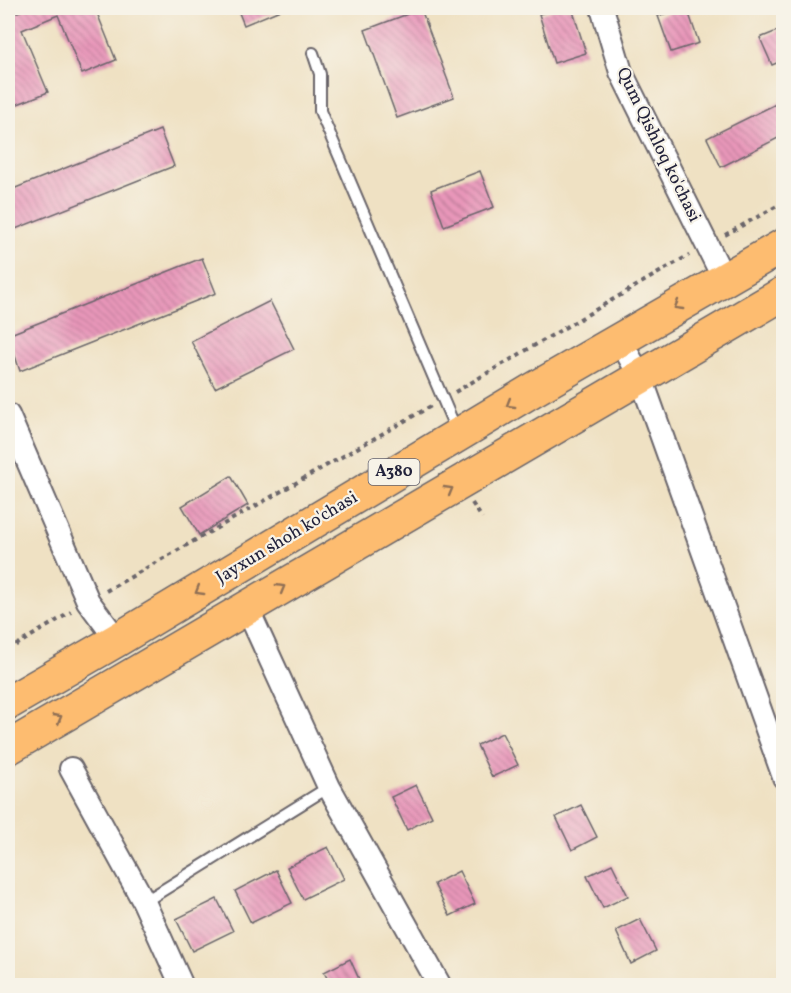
<svg xmlns="http://www.w3.org/2000/svg" width="791" height="993" viewBox="0 0 791 993" font-family="Vollkorn,serif">
  <defs>
    <pattern id="building-back-hatch" width="6" height="6" patternUnits="userSpaceOnUse" patternTransform="scale(1.5)"><rect width="6" height="6" fill="#e997ba"/><path d="M-1 5l2 2M0 0l6 6M5-1l2 2" fill="none" stroke="#bc7b98"/></pattern>
  </defs>
  <rect width="100%" height="100%" fill="#f7f3e8"/>
  <filter id="ink" filterUnits="userSpaceOnUse"><feTurbulence type="fractalNoise" baseFrequency=".0167" numOctaves="2"/><feDisplacementMap in="SourceGraphic" scale="12" xChannelSelector="R" yChannelSelector="G"/><feConvolveMatrix kernelMatrix="1 2 1 2 8 2 1 2 1" color-interpolation-filters="sRGB"/></filter>
  <filter id="wash" filterUnits="userSpaceOnUse"><feTurbulence type="fractalNoise" baseFrequency=".008" numOctaves="4" result="noise"/><feDisplacementMap in="SourceGraphic" scale="24" xChannelSelector="R" yChannelSelector="G"/><feGaussianBlur stdDeviation="1.35" result="paint"/><feColorMatrix in="noise" values="0 0 0 0 0 0 0 0 0 0 0 0 0 0 0 0 0 1.4 0 .05"/><feComposite in="paint" operator="in"/></filter>
  <g filter="url(#wash)">
    <rect width="100%" height="100%" fill="#efe1c3"/>
    <g id="blocks">
      <path fill="url(#building-back-hatch)" d="M8 8H13L15 13 28 8H95L116 60 82 74 58 15 22 30 48 92 13 106 8 92Z
        M237 8H279L280 10 244 25Z
        M558 8H572L586 53 554 63 539 14Z
        M682 8H687L699 43 671 52 658 16Z
        M421 9 454 97 397 118 365 30Z
        M784 28V60L772 65 760 38Z
        M784 100V135L721 167 707 138Z
        M160 130 174 166 8 232V191Z
        M480 171 494 207 444 226 431 190Z
        M202 258 216 293 20 371 8 335Z
        M270 301 294 349 215 388 191 341Z
        M231 476 248 505 199 535 182 506Z
        M502 733 518 765 492 777 477 745Z
        M416 785 432 817 407 830 391 797Z
        M581 805 597 837 572 850 556 817Z
        M328 847 344 879 303 899 287 867Z
        M612 864 628 896 603 908 587 876Z
        M276 870 292 903 251 923 235 891Z
        M459 871 475 904 450 916 434 884Z
        M217 899 233 931 192 951 176 919Z
        M640 919 656 951 631 964 616 931Z
        M350 959 362 986H331L324 972Z"/>
    </g>
  </g>
  <g filter="url(#ink)">
    <use href="#blocks" fill-opacity="0" stroke="#6a656b" stroke-width="1.5"/>
    <g fill="none" stroke-linecap="round" stroke-linejoin="round">
      <defs>
        <path id="lane" d="M313 53 320 74V111L457 432
          M144 902 329 787"/>
        <path id="street" d="M602 8 621 72 724 279
          M620 340 641 378 784 777
          M8 415 88 601 117 640
          M247 608 329 787 440 986
          M71 769 144 902 182 986"/>
        <path id="highway" d="M8 703 117 640 531 391 784 245
          M8 748 784 293"/>
      </defs>
      <use href="#lane" stroke="#6a656b" stroke-width="14"/>
      <use href="#street" stroke="#6a656b" stroke-width="26"/>
      <use href="#highway" stroke="#6a656b" stroke-width="36"/>
      <path stroke="#6a656b" stroke-width="4" stroke-dasharray="4.5 4.5" stroke-linecap="butt" d="M725 235 784 202
        M455 392 689 255
        M472 503 482 518
        M106 591 431 406
        M8 650 71 612"/>
      <use href="#lane" stroke="#fff" stroke-width="10"/>
      <use href="#street" stroke="#fff" stroke-width="22"/>
      <use href="#highway" stroke="#fdbc6f" stroke-width="33"/>
    </g>
    <defs><path id="oneway-chevron" d="M-2-3.5L2.5 0L-2 3.5" fill="none" stroke-width="1.6" stroke-linecap="round" stroke-linejoin="round" transform="scale(1.5)"/></defs>
    <g stroke="#906f55">
      <use href="#oneway-chevron" transform="translate(678 306) rotate(150)"/>
      <use href="#oneway-chevron" transform="translate(510 404) rotate(149)"/>
      <use href="#oneway-chevron" transform="translate(449 490) rotate(-30)"/>
      <use href="#oneway-chevron" transform="translate(281 588) rotate(-30)"/>
      <use href="#oneway-chevron" transform="translate(199 591) rotate(149)"/>
      <use href="#oneway-chevron" transform="translate(58 718) rotate(-31)"/>
    </g>
  </g>
  <g text-anchor="middle" dominant-baseline="central" stroke-width="4.5" stroke-linejoin="round" paint-order="stroke">
    <rect fill="#f7f3e8" stroke="#62616f" stroke-width="1.5" x="368.5" y="459" width="51" height="26" rx="4.5"/>
    <g font-size="16" font-weight="bold" fill="#22223b">
      <text x="394" y="472">A380</text>
    </g>
    <g font-size="18" fill="#22223b" stroke="#f7f3e8">
      <text transform="translate(658 145) rotate(64)">Qum Qishloq ko'chasi</text>
      <text transform="translate(287 538) rotate(-31)">Jayxun shoh ko'chasi</text>
    </g>
  </g>
  <rect width="791" height="993" fill="none" stroke="#f7f3e8" stroke-width="30"/>
</svg>
